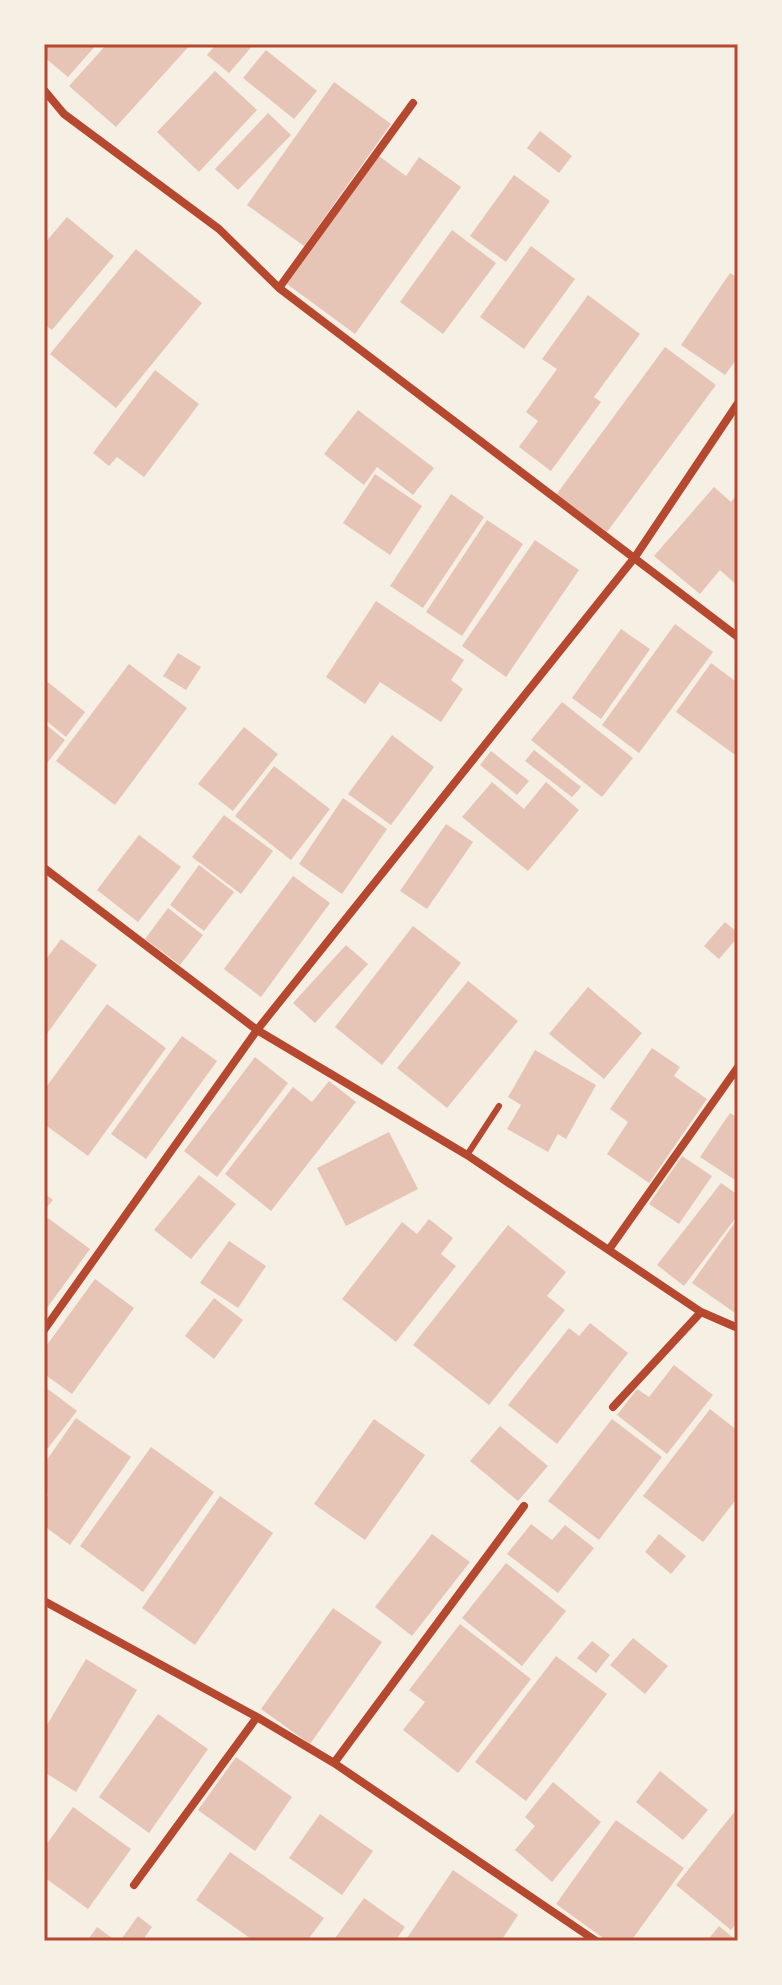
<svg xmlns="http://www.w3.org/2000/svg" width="782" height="1985" viewBox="0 0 782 1985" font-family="Mulish,sans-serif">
  <rect width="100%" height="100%" fill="#f6efe4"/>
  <path fill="#e6c5b7" d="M44 44H97L68 77 44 57Z
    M107 44H191L116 127 69 86Z
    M216 44H254L229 73 207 55Z
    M266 50 317 91 294 119 243 78Z
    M215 71 257 110 199 172 157 132Z
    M334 82 391 124 304 246 247 205Z
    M268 113 291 135 238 190 215 169Z
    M540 131 572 156 559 173 527 148Z
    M379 156 406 176 419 157 461 187 355 334 287 284Z
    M514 175 550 201 506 262 470 236Z
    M67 217 114 256 52 330 44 324V244Z
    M452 230 496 263 443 334 400 302Z
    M531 246 575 279 524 349 480 317Z
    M136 249 202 303 116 408 50 354Z
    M730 273 738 278V357L725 375 681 345Z
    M588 295 640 334 594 397 601 402 551 471 519 447 538 421 526 412 557 369 542 359Z
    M665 347 716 385 607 532 556 495Z
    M155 370 199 404 144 477 117 457 109 466 93 453Z
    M358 410 434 468 413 495 377 467 364 485 324 454Z
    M375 474 422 506 390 555 343 523Z
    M714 487 731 502 738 494V586L720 570 700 594 654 556Z
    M451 494 484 517 423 608 390 586Z
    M487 520 523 544 462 636 426 612Z
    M535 540 579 570 506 677 462 646Z
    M376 601 464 660 451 680 463 689 441 722 380 682 365 704 326 677Z
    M675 624 713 652 639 753 602 725Z
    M621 629 650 649 601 719 572 698Z
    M178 653 201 667 186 690 163 676Z
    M711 663 738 683V757L676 712Z
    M129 664 187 708 115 805 56 761Z
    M44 679 85 712 66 737 44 719Z
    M562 702 633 758 602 797 531 740Z
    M44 723 65 740 44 767Z
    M244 727 278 754 233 811 198 784Z
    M392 735 434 767 391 825 348 794Z
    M534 750 581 787 572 797 525 761Z
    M491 751 529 781 517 795 480 765Z
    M274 766 330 809 291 860 235 816Z
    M492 782 524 809 546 782 579 810 528 871 462 817Z
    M343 798 387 829 342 894 299 864Z
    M224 815 273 851 241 894 192 857Z
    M446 824 473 842 427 909 400 891Z
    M139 835 181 867 138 922 97 890Z
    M199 865 234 892 204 931 170 905Z
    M293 876 330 903 261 997 224 969Z
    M168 908 203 935 180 965 145 939Z
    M725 922 738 933V937L719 959 704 946Z
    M413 926 461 963 382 1065 335 1027Z
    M61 939 97 965 46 1035 44 1033V962Z
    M346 945 368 964 315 1023 293 1003Z
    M468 981 518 1021 447 1108 397 1068Z
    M588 987 642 1033 604 1079 549 1034Z
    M107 1004 166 1048 88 1156 44 1124V1090Z
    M182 1036 217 1061 146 1159 111 1134Z
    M652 1048 680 1067 674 1076 707 1099 649 1183 607 1154 628 1122 610 1109Z
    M535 1050 596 1085 566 1139 558 1134 548 1152 507 1129 521 1105 508 1097Z
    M255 1057 288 1083 217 1177 184 1151Z
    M329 1081 356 1102 271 1211 225 1174 293 1087 312 1102Z
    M730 1113 738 1118V1182L700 1157Z
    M389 1132 418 1189 346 1226 317 1168Z
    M682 1156 712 1176 679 1224 649 1204Z
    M199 1175 236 1204 191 1259 154 1230Z
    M721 1183 738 1195V1215L684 1286 657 1265Z
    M44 1193 53 1200 44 1211Z
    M48 1218 90 1249 44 1312V1224Z
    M738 1218V1315L692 1283Z
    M429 1219 453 1238 441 1254 456 1266 396 1342 342 1299 402 1222 417 1234Z
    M508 1225 566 1272 547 1296 565 1310 489 1405 413 1345Z
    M229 1241 266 1266 238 1308 200 1283Z
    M95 1279 134 1308 72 1394 44 1374V1349Z
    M214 1298 243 1320 214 1359 185 1336Z
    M590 1323 628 1353 557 1444 508 1405 569 1328 579 1336Z
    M674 1365 713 1395 667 1454 617 1415 637 1389 649 1397Z
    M44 1386 77 1411 44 1453Z
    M710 1409 738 1431V1497L703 1542 643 1496Z
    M76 1418 131 1457 70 1545 44 1526V1500L48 1495 44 1492V1464Z
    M374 1419 425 1455 365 1540 314 1504Z
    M612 1419 662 1457 599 1540 548 1501Z
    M500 1426 548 1466 518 1501 470 1461Z
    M151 1447 214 1492 143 1592 80 1546Z
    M220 1496 273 1533 195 1645 142 1608Z
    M531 1524 552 1540 565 1525 594 1548 558 1593 507 1554Z
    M432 1534 470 1562 412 1636 375 1607Z
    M659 1534 686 1556 671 1574 645 1552Z
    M506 1563 566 1611 522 1666 462 1618Z
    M333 1608 382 1642 310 1744 261 1709Z
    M460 1624 531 1679 458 1773 403 1730 425 1702 409 1690Z
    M633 1638 668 1666 645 1694 610 1665Z
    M592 1641 610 1655 596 1673 577 1658Z
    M556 1656 607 1694 526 1801 475 1762Z
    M86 1659 137 1690 76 1792 44 1772V1730Z
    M158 1714 208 1749 149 1833 99 1797Z
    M236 1757 292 1797 255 1851 198 1810Z
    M660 1771 708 1810 683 1840 636 1802Z
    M553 1782 601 1822 552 1882 515 1850 535 1826 525 1817Z
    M73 1807 131 1849 88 1909 44 1877V1848Z
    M736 1810 738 1812V1921L731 1930 676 1885Z
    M320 1814 373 1851 342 1895 289 1858Z
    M616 1820 684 1868 631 1941H607L556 1904Z
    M230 1852 324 1918 307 1941H254L196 1900Z
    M453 1870 518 1915 501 1941H405Z
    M364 1898 405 1927 395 1941H333Z
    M138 1916 152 1927 142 1941H120Z
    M719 1926 737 1941H707Z
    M97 1927 116 1941H87Z"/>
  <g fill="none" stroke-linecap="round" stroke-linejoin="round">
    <path stroke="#b5482f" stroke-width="6" d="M467 1155 499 1106"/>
    <path stroke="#b5482f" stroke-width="8" d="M44 90 64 114 219 229 279 288 738 637
      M279 288 413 103
      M44 868 257 1030 467 1155 701 1312 738 1328
      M610 1248 738 1067
      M44 1330 257 1030 635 557 738 403
      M613 1407 701 1312
      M44 1601 257 1717 334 1763 596 1941
      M334 1763 524 1506
      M134 1885 257 1717"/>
  </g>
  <rect width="782" height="1985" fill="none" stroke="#f6efe4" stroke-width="92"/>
  <rect x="46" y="46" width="690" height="1893" fill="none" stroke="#b5482f" stroke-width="3"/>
</svg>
